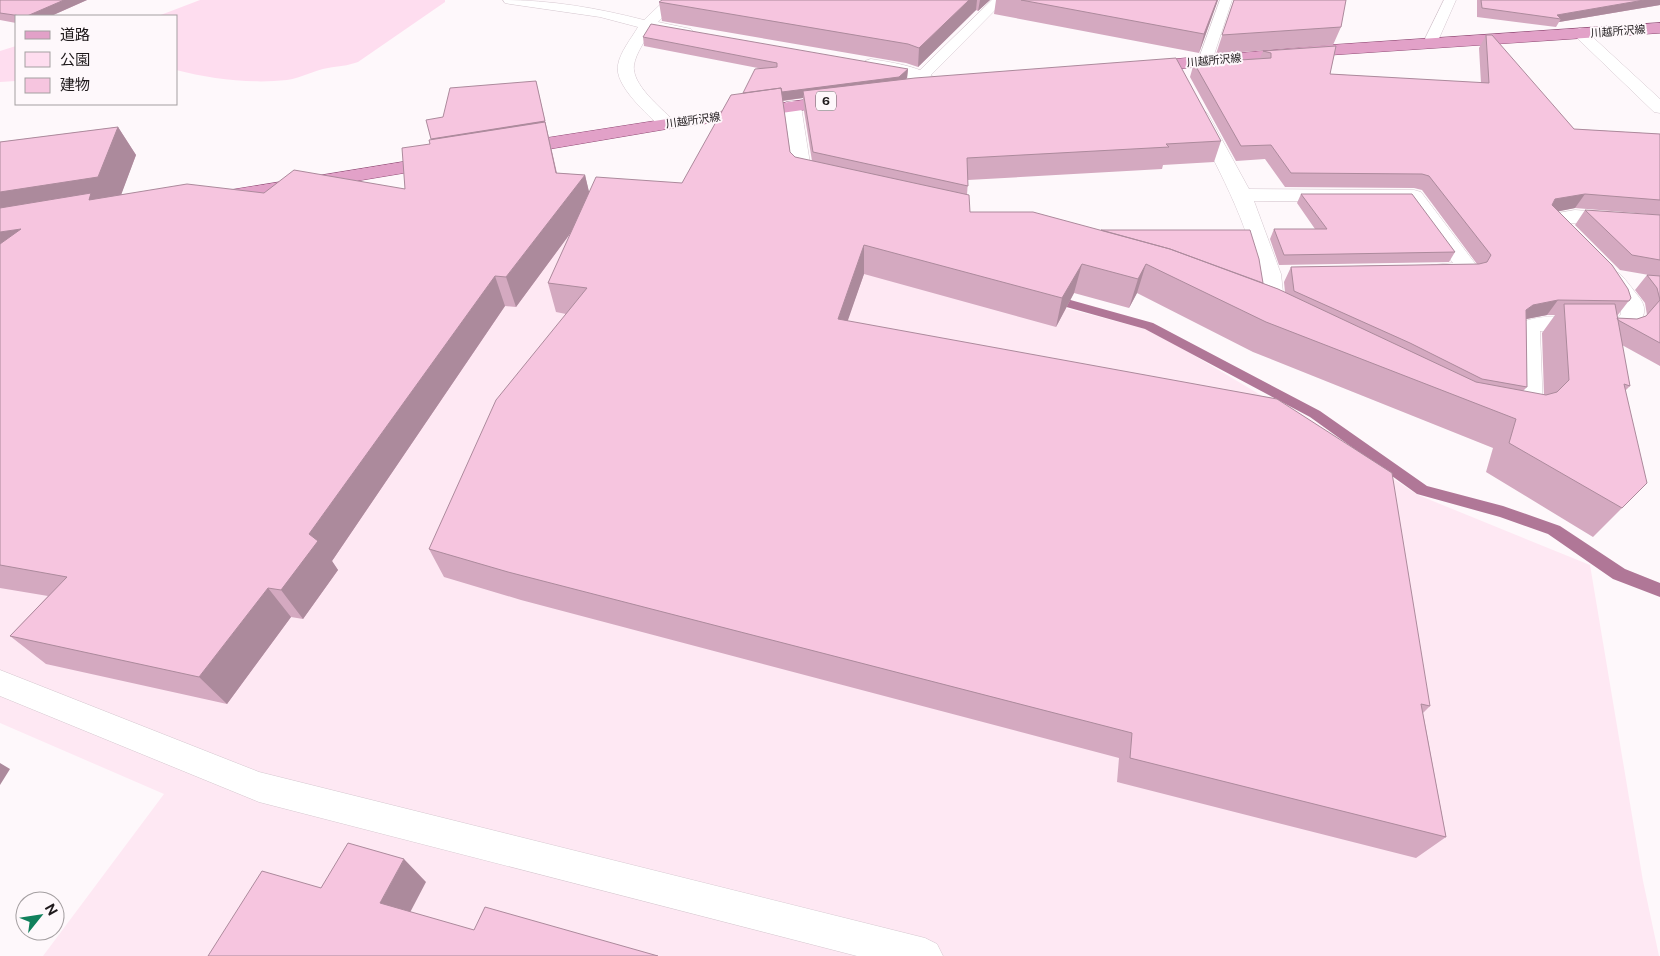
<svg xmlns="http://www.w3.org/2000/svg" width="1660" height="956" viewBox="0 0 1660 956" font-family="'Public Sans','Noto Sans JP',sans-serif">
  <rect width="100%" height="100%" fill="#fef8fb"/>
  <path fill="#fee8f3" d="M528 221 583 239 743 223 1153 331 1318 429 1418 495 1590 565 1643 881 1659 956H43L164 794 0 723V245Z"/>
  <path fill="#feddef" d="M200 0H445V2L358 62C347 66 339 66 328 68 314 70 302 78 287 80 251 84 211 79 176 70V16H158Z
    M16 46V81L0 82V51Z"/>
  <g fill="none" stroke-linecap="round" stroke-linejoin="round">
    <path fill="#b07797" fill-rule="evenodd" d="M1049 294 1153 323 1320 411 1427 486 1503 506 1560 526 1625 569 1660 583V597L1613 579 1548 534 1500 517 1417 494 1310 417 1145 329 1045 301 1043 298 1045 295Z"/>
    <defs>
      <path id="service" d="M992 0H1005L927 79H917L915 76 917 73Z
        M1220 0H1232L1212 61 1210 64H1200L1198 61Z
        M1444 0H1456L1437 43 1430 47 1425 46 1423 43Z
        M0 670 259 772 925 938 937 944 943 956H857L259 802 0 696Z"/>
      <path id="minor" d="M503 0C551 0 597 8 644 20L665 0H680L658 22 691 29 694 32 691 35 686 37 651 30C645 41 636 53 634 65 631 84 661 108 673 120L676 124 673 128 667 129 661 128C648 114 614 86 618 65 620 52 631 39 638 27L600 17 510 4 505 3Z
        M1580 28 1585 30 1660 99V113L1654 112 1575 36 1572 33 1575 30Z
        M871 59C894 63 931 67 945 88L943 92C930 95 920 83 908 78 894 72 879 71 865 67L863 64 865 61Z
        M792 101 798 102 801 106 812 176 825 179 828 183 825 187C815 190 806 186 796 183L793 179 783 106 786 102Z
        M1200 111 1206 112 1209 116 1249 189 1414 190 1421 192 1480 270 1477 275C1463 278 1445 278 1431 275L1428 270 1431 265 1453 263 1408 202 1254 201 1281 274 1285 311 1282 316C1272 319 1258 317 1252 307L1255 302 1262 300C1255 234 1221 174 1191 116L1194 112Z
        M1575 210 1660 217V229L1569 223 1583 239 1580 243C1564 247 1553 232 1544 219L1547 215Z
        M1612 270C1622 273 1625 280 1632 288 1635 293 1641 298 1643 304 1648 317 1636 329 1624 332L1540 331 1543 409C1533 426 1518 423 1502 418L1498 412 1502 406 1511 403 1517 404 1516 327C1527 311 1597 317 1618 318L1621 314V304L1601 277 1604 272Z"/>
      <path id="primary" d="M1660 23V33L1315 56 1143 72 1137 70 1135 67 1137 64 1143 62 1315 46Z
        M839 95 845 96 848 100 845 104 667 129 514 155 507 153 505 149 507 145 514 143 667 119Z
        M439 156 446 158 448 162 446 166 218 204 211 202 208 198 211 194 218 192Z"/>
    </defs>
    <use href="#service" stroke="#d5c7cf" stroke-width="1"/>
    <use href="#minor" stroke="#d5c7cf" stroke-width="1"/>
    <use href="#primary" stroke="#904974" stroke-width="1"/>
    <use href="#service" fill="#fff" fill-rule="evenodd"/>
    <use href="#minor" fill="#fff" fill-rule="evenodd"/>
    <use href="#primary" fill="#e2a1c8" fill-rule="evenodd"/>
  </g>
  <path fill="#d4a9c0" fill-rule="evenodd" d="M0 0H87L51 16H16V23L0 20Z
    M662 0H990L978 11 976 10 918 67 906 63 662 21 659 2Z
    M996 0H1218L1199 53 994 14Z
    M1234 0 1341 27 1333 45 1216 54Z
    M1477 0H1660V5L1559 22 1556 27 1477 17Z
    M1486 35 1574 129 1660 134V215L1575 208 1558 211 1631 298 1617 316V318L1637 319 1646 316 1647 315 1645 303 1635 290 1647 275H1649L1620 270 1575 225 1585 210 1660 215V366L1622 345 1630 386 1626 390 1622 508 1593 537 1486 472 1493 448 1253 352 1137 293 1129 308 1074 293 1056 327 864 274 847 321 1430 706 1423 713 1446 837 1416 858 1117 782 1119 758 521 600 444 577 429 549 566 314 556 312 548 283 572 231 516 307 505 306 332 561 338 570 303 619 291 617 227 704 46 664 10 636 48 596 0 588V142L118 127 136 155 121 194 264 193 405 189 430 144 431 140 536 81 557 173 585 175 589 193 682 183 743 93 763 69 644 46 643 37 908 69 907 78 906 79 1221 141 1214 162 1163 165 1162 169 968 180 967 195 970 212 1263 283 1285 292 1284 282 1291 267 1477 264 1422 190 1414 188 1285 187 1265 159 1236 161 1190 77 1194 63 1260 58 1263 51 1336 46 1330 74 1481 83 1479 48ZM803 98 804 111 812 161 795 157 790 152 783 101ZM1547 315H1555L1542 333 1544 395 1523 391 1527 387 1526 319Z
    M1301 194 1455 252 1449 262 1279 265 1270 239 1274 229H1315L1297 203Z"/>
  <path fill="#ac8a9c" d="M64 0H87L51 16H27Z
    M969 0H977L976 10 918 67 919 48Z
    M980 0H990L978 11Z
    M1217 0H1218L1199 53 1204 34Z
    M1644 0H1660V5L1559 22 1561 19 1557 15Z
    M908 69 907 78 899 86 803 91V98L741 106V97Z
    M539 95 563 202 431 139Z
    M118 127 136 155 117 206 0 225V192Z
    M585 175 592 204 516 307 506 277Z
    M1585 194 1575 208 1546 214 1555 199Z
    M21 229 0 266V232Z
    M864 245V274L838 349V319Z
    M1082 264 1074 293 1056 327 1062 298Z
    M1146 264 1137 293 1129 308 1138 279Z
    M495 276 505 306 332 561 338 570 303 619 281 590 309 534Z
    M1558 300 1547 315 1522 320 1526 310 1533 305Z
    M268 588 291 617 227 704 199 677Z
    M0 763 10 769 0 785Z
    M404 859 426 882 404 924 380 903Z"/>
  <path fill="#f6c5df" stroke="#ac8a9c" d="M0 0H64L27 16H21L0 13Z
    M662 0H969L919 48 908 44 659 2Z
    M1021 0H1217L1204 34Z
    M1234 0H1346L1341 27 1222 35Z
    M1481 0H1644L1557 15 1561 19 1482 8Z
    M651 24 908 69 899 77 782 92 781 88 743 93 755 69 777 67V63L643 37Z
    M1486 35H1492L1574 129 1660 134V200L1585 194 1555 199 1552 205 1612 265 1628 289 1631 298 1629 301 1558 300 1533 305 1526 310 1527 387 1482 379 1410 343 1294 291 1291 267 1479 264 1487 262 1491 255 1429 176 1422 174 1291 173 1271 145 1241 146 1194 63 1271 58V53L1263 51 1336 46 1330 74 1489 83Z
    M1176 58 1221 141 1166 144 1169 147 967 158 968 186 813 152 803 91 915 78Z
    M536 81 545 121 431 139 426 120 443 117 450 88Z
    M781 88 790 152 795 157 969 195 970 212H1033L1170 249 1278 289 1476 382 1546 395 1557 392 1569 380 1564 304H1615L1630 386 1624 384 1647 483 1622 508 1509 443 1516 419 1266 322 1146 264 1138 279 1082 264 1062 298 864 245 838 319 1277 399 1392 473 1430 706 1421 704 1446 837 1130 758 1132 733 508 572 429 549 496 400 587 288 548 283 596 177 682 183 731 95Z
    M545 122 556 173 585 175 506 277 495 276 309 534 318 541 281 590 268 588 199 677 10 636 67 577 0 565V244L21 229 0 232V208L91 193 89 200 187 184 264 193 294 170 405 189 402 148 430 144 429 140Z
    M118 127 98 177 0 192V142Z
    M1301 194H1412L1455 252 1284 255 1274 229H1327Z
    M1585 210 1660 215V260L1632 255Z
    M1101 230H1250L1259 259 1263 283 1170 249Z
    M1647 275 1660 276V343L1618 320 1617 318 1637 319 1646 316 1660 300 1657 288Z
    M348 843 404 859 380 903 474 930 485 907 658 956H208L262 871 321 888Z"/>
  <g text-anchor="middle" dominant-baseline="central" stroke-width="4" stroke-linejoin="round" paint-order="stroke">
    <g font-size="11" fill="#1e191b" stroke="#fef8fb">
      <text transform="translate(1618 31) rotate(-4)">川越所沢線</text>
      <text transform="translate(1214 60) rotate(-5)">川越所沢線</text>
      <text transform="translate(693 120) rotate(-8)">川越所沢線</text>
    </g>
    <rect fill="#fef8fb" stroke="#615c5e" stroke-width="1" x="816" y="91.5" width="20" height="19" rx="4"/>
    <g font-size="12" font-weight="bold" fill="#1e191b">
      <text x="826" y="101">6</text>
    </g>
  </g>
  <rect x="15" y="15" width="162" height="90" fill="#fef8fb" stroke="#a49fa1"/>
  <rect x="25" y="31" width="25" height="8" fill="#e2a1c8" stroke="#a49fa1"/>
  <text x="60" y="40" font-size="15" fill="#1e191b">道路</text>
  <rect x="25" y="52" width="25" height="15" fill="#feddef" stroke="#a49fa1"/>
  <text x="60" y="65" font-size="15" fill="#1e191b">公園</text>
  <rect x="25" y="78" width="25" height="15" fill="#f6c5df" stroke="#a49fa1"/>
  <text x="60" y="90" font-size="15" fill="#1e191b">建物</text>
  <g transform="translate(40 916) rotate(60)"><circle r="24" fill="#fef8fb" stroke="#a49fa1"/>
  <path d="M0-4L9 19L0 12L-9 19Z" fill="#11805c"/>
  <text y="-8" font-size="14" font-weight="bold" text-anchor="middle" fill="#1e191b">N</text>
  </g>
</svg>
